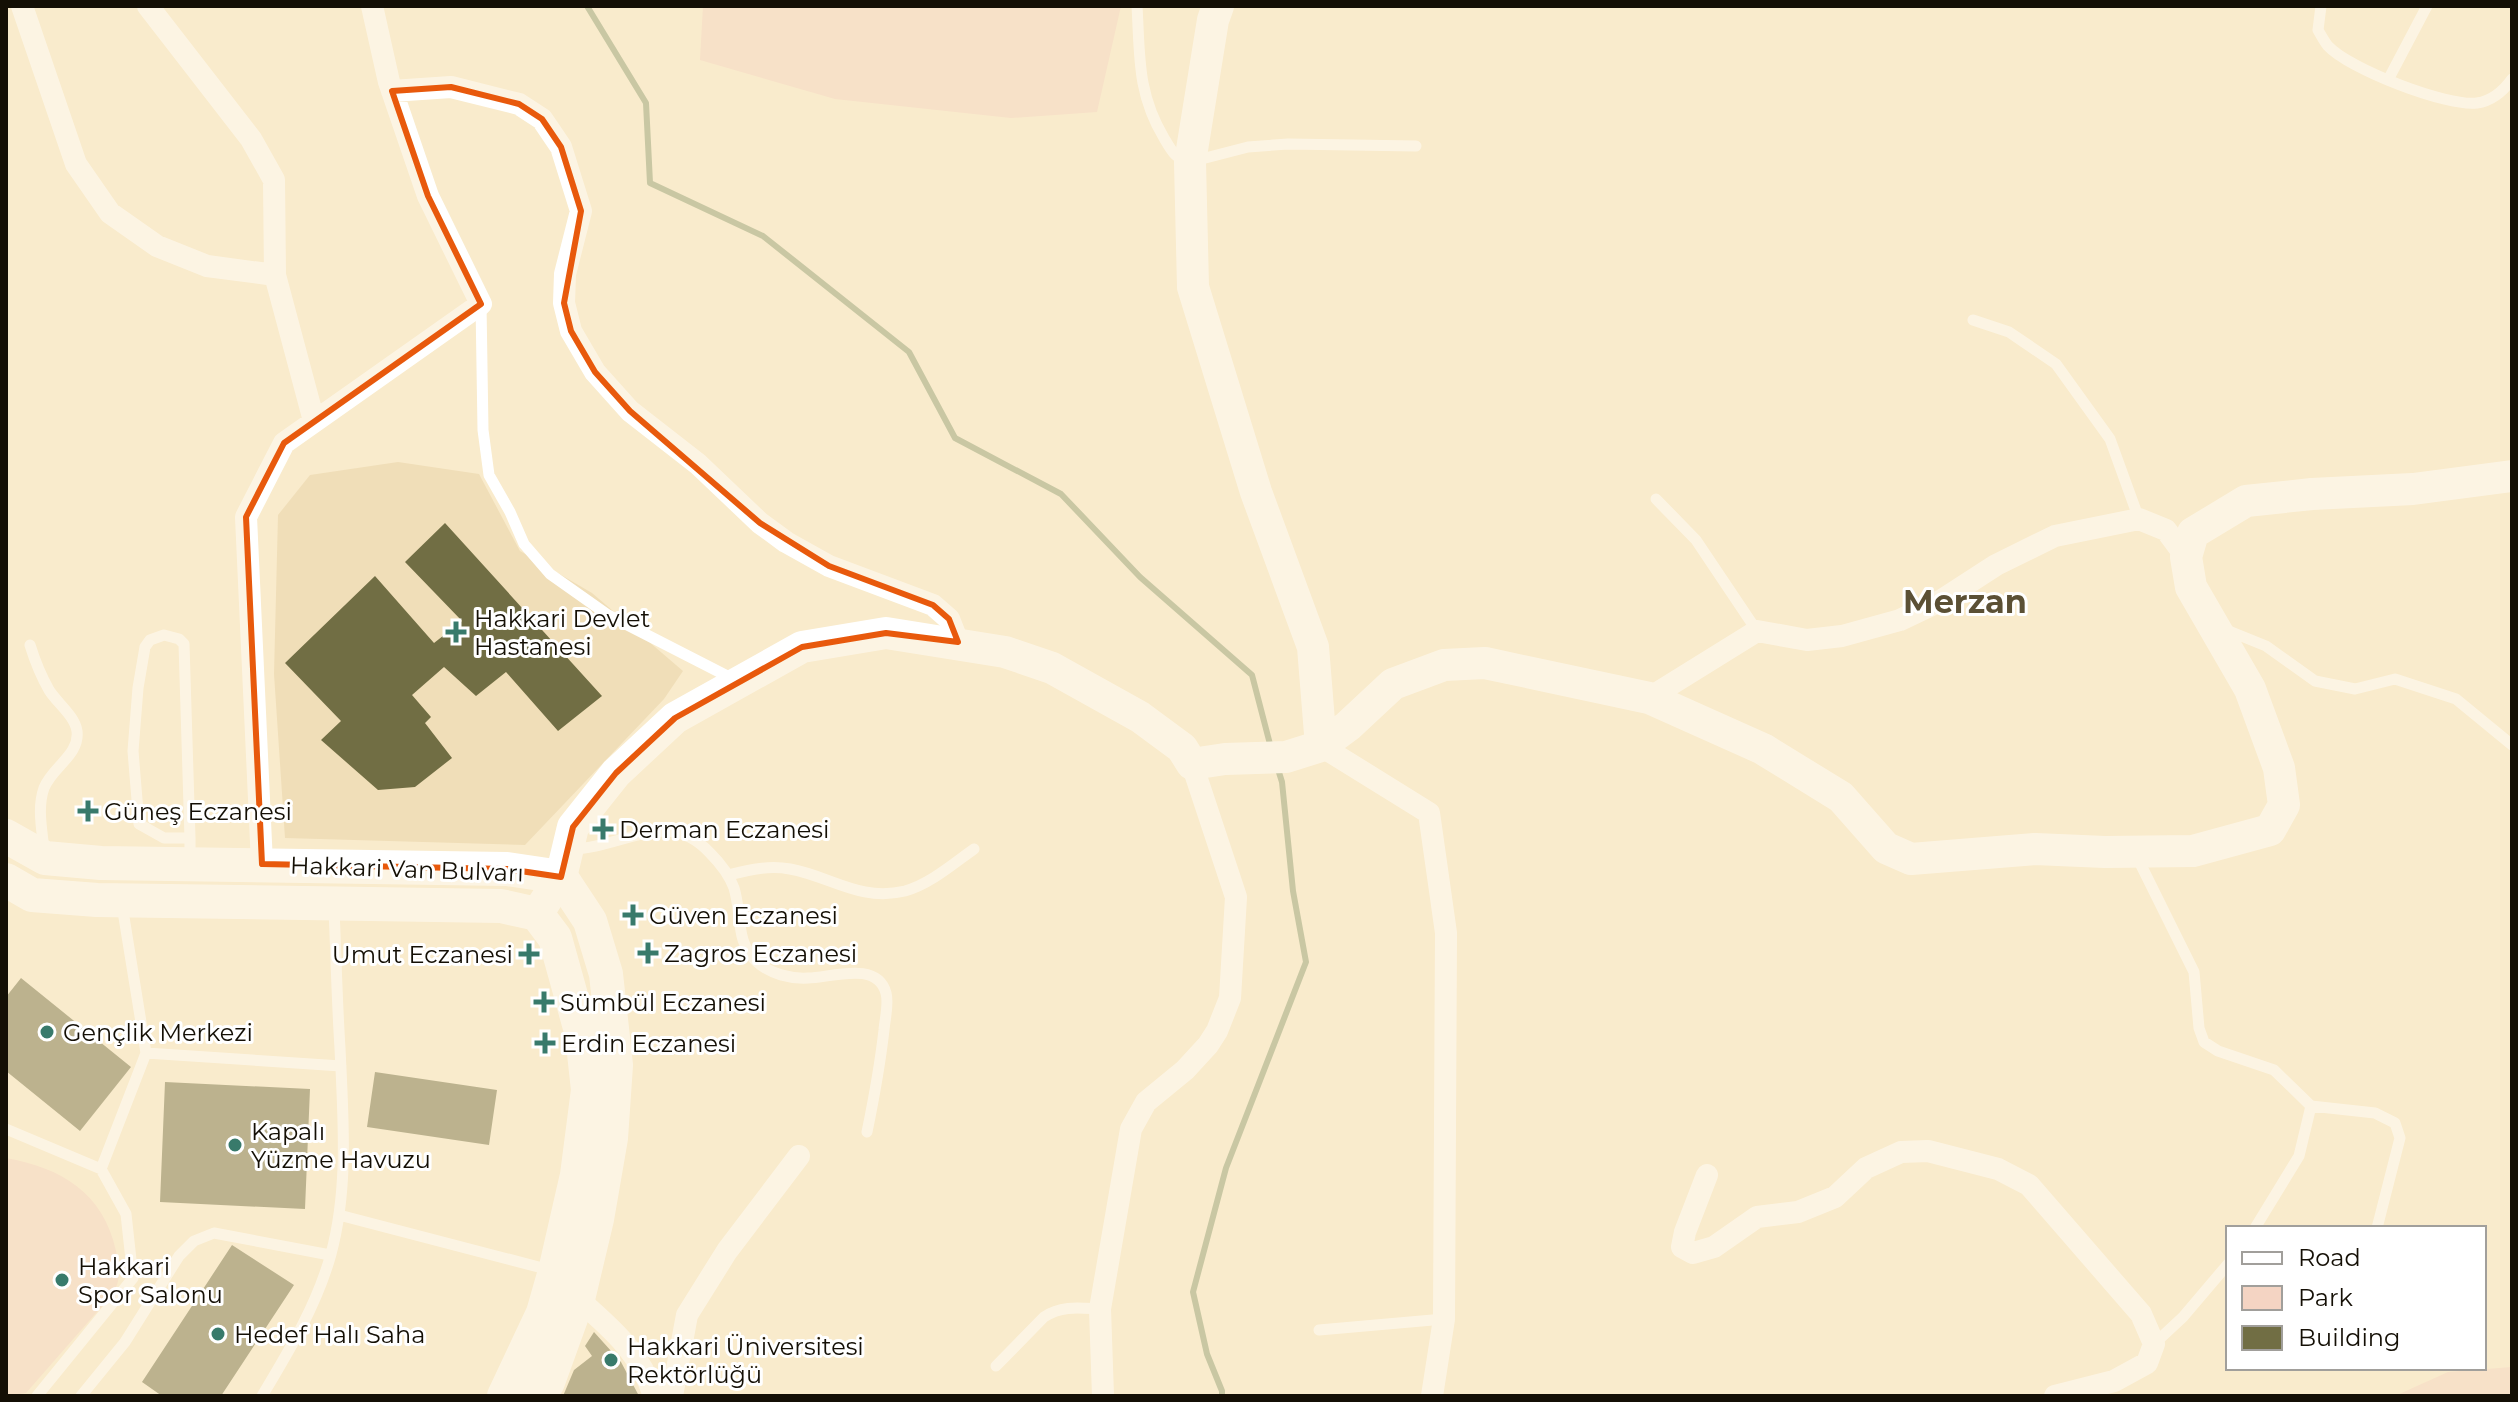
<svg xmlns="http://www.w3.org/2000/svg" width="2518" height="1402" viewBox="0 0 2518 1402" font-family="Montserrat,sans-serif">
  <rect width="100%" height="100%" fill="#f9ebcc"/>
  <path fill="#f0deb8" d="M398 462 479 474 520 551 592 593 683 671 664 699 525 845 285 838 274 674 278 515 310 475Z"/>
  <path fill="#f4d4c3" d="M703 6H1121L1097 112 1011 118 835 99 700 60Z
    M6 1158C61 1168 103 1192 116 1251 120 1268 122 1282 110 1297L26 1393 6 1396Z
    M2512 1367V1396H2395L2448 1372Z"/>
  <g fill="none" stroke-linecap="round" stroke-linejoin="round">
    <path stroke="#8e9c72" stroke-width="6" d="M587 6 646 103 650 183 763 236 909 352 955 438 1061 494 1140 577 1252 675 1271 748
      M1222 1396V1391L1207 1354 1193 1292 1226 1168 1306 962 1293 891 1282 782 1277 766"/>
  </g>
  <path fill="#716e44" d="M445 523 602 696 558 731 506 672 476 696 444 667 412 695 431 717 425 723 452 758 415 787 378 790 321 740 341 721 285 663 375 576 434 643 462 621 405 562Z
    M21 978 131 1067 80 1131 6 1071V997Z
    M375 1072 497 1090 489 1145 367 1127Z
    M165 1082 310 1089 305 1209 160 1202Z
    M232 1245 294 1285 221 1396H162L142 1382Z
    M594 1332 621 1362 639 1396H563L574 1370 592 1356 585 1346Z"/>
  <g fill="none" stroke-linecap="round" stroke-linejoin="round">
    <path stroke="#fff" stroke-width="11" d="M1137 6C1140 56 1137 93 1164 138 1171 150 1175 159 1190 162L1248 147 1288 144 1416 146
      M2321 6 2318 30C2321 35 2324 41 2328 46 2349 69 2447 107 2477 103 2492 101 2504 90 2512 79
      M2388 80 2427 6
      M481 304 483 430 489 475 510 512 524 544 550 574 608 615 735 680
      M1973 320 2009 332 2056 364 2110 439 2139 519
      M1656 499 1696 540 1757 631
      M2224 629 2266 646 2315 681 2355 689 2395 679 2456 699 2512 745
      M30 645C35 661 41 676 49 690 57 703 75 716 77 731 80 755 52 767 44 788 37 808 42 829 44 850
      M190 838H164L139 824 133 751 138 688 145 647 150 640 164 635 179 639 184 644 190 838V860
      M571 849C604 849 634 831 667 831 684 832 699 841 710 853 720 863 729 874 734 888 742 913 735 943 757 962 770 974 791 979 808 978 830 978 877 960 886 993 889 1004 885 1018 884 1030 880 1065 874 1098 867 1132
      M2137 857 2194 972 2199 1028 2204 1042 2218 1051 2274 1070 2311 1106 2299 1156 2255 1228
      M728 875C749 870 768 865 790 869 830 876 860 902 905 891 930 884 953 864 974 849
      M146 1053 341 1066
      M2311 1106 2375 1113 2395 1123 2400 1138 2377 1228
      M6 1129 101 1169 126 1214 133 1278 37 1396
      M101 1169 146 1053 122 905
      M339 1215 550 1270
      M1319 1330 1444 1319
      M2154 1344 2183 1317 2228 1264
      M996 1366 1044 1317C1062 1305 1080 1308 1100 1309
      M81 1396 125 1342 179 1256 194 1241 214 1233 330 1255
      M262 1396C289 1351 317 1305 331 1254 349 1187 343 1117 340 1048 337 1002 336 955 334 908"/>
    <path stroke="#fff" stroke-width="22" d="M22 6 76 164 110 213 157 246 207 266 275 275
      M148 6 251 139 274 180 275 275 314 421
      M392 91 451 87 519 104 542 119 561 147 581 211 565 274 564 303 571 331 595 372 630 411 698 464 760 523 786 542 829 566 933 605 949 619 958 642
      M1649 698 1757 631 1807 640 1842 636 1900 620 1942 600 1996 565 2055 536 2139 519 2166 530 2186 557
      M1321 746 1429 813 1446 933 1444 1319 1432 1396
      M262 864 246 517 284 443 481 304 428 196 389 82 372 6
      M1707 1175 1685 1232 1682 1247 1693 1253 1714 1247 1757 1217 1798 1212 1835 1197 1866 1168 1901 1152 1928 1151 1998 1169 2029 1185 2141 1314 2154 1344 2147 1363 2114 1381 2055 1396
      M578 1299C611 1328 640 1352 654 1396
      M672 1396 687 1315 727 1251 799 1156
      M1103 1396 1100 1309 1131 1129 1146 1102 1185 1070 1208 1045 1217 1031 1230 998 1236 897 1192 764"/>
    <path stroke="#fff" stroke-width="32" d="M1218 6 1213 20 1190 162 1193 287 1256 492 1313 647 1321 746
      M537 914 561 877 573 827 616 773 675 718 802 647 886 633 1005 652 1052 668 1140 717 1182 748 1192 764 1225 759 1286 757 1321 746 1348 726 1393 684 1444 665 1485 663 1649 698 1763 749 1841 797 1886 848 1911 859 2035 849 2105 852 2193 851 2270 830 2284 805 2279 768 2250 689 2191 587 2186 557 2193 533 2246 501 2312 494 2413 489 2512 476"/>
    <path stroke="#fff" stroke-width="34" d="M6 836 45 858 101 863 507 869 561 877 590 921 606 974 616 1065 611 1138 597 1219 578 1299 548 1382 540 1396
      M6 880 32 895 97 900 501 906 537 914 555 938 582 1035 588 1090 577 1175 555 1271 543 1313 504 1396"/>
  </g>
  <path d="M0 0H2518V1402H0ZM451 87 519 104 542 119 561 147 581 211 564 303 571 331 595 372 630 411 760 523 829 566 933 605 949 619 958 642 886 633 802 647 675 718 616 773 573 827 561 877 507 869 262 864 246 517 284 443 481 304 428 196 392 91Z" fill="#f9ebcc" fill-opacity=".55" fill-rule="evenodd"/>
  <path fill="none" stroke="#e8590c" stroke-width="6" stroke-linejoin="round" d="M451 87 519 104 542 119 561 147 581 211 564 303 571 331 595 372 630 411 760 523 829 566 933 605 949 619 958 642 886 633 802 647 675 718 616 773 573 827 561 877 507 869 262 864 246 517 284 443 481 304 428 196 392 91Z"/>
  <g fill="#387a6b" stroke="#fff" stroke-width="3">
    <path d="M452 620h8v8h8v8h-8v8h-8v-8h-8v-8h8z"/>
    <path d="M84 799h8v8h8v8h-8v8h-8v-8h-8v-8h8z"/>
    <path d="M599 817h8v8h8v8h-8v8h-8v-8h-8v-8h8z"/>
    <path d="M629 903h8v8h8v8h-8v8h-8v-8h-8v-8h8z"/>
    <path d="M644 941h8v8h8v8h-8v8h-8v-8h-8v-8h8z"/>
    <path d="M525 942h8v8h8v8h-8v8h-8v-8h-8v-8h8z"/>
    <path d="M540 990h8v8h8v8h-8v8h-8v-8h-8v-8h8z"/>
    <circle cx="47" cy="1032" r="8"/>
    <path d="M541 1031h8v8h8v8h-8v8h-8v-8h-8v-8h8z"/>
    <circle cx="235" cy="1145" r="8"/>
    <circle cx="62" cy="1280" r="8"/>
    <circle cx="218" cy="1334" r="8"/>
    <circle cx="611" cy="1360" r="8"/>
  </g>
  <g text-anchor="middle" dominant-baseline="central" stroke-width="6" stroke-linejoin="round" paint-order="stroke">
    <g font-size="24" fill="#140f05" stroke="#fff" text-anchor="start">
      <text x="474" y="618">Hakkari Devlet<tspan x="474" dy="28">Hastanesi</tspan></text>
      <text x="104" y="811">Güneş Eczanesi</text>
      <text x="619" y="829">Derman Eczanesi</text>
      <text x="649" y="915">Güven Eczanesi</text>
      <text x="664" y="953">Zagros Eczanesi</text>
      <text x="513" y="954" text-anchor="end">Umut Eczanesi</text>
      <text x="560" y="1002">Sümbül Eczanesi</text>
      <text x="63" y="1032">Gençlik Merkezi</text>
      <text x="561" y="1043">Erdin Eczanesi</text>
      <text x="251" y="1131">Kapalı<tspan x="251" dy="28">Yüzme Havuzu</tspan></text>
      <text x="78" y="1266">Hakkari<tspan x="78" dy="28">Spor Salonu</tspan></text>
      <text x="234" y="1334">Hedef Halı Saha</text>
      <text x="627" y="1346">Hakkari Üniversitesi<tspan x="627" dy="28">Rektörlüğü</tspan></text>
    </g>
    <g font-size="24" fill="#140f05" stroke="#fff">
      <text transform="translate(407 869) rotate(2)">Hakkari Van Bulvarı</text>
    </g>
    <g font-size="32" font-weight="bold" fill="#5b5035" stroke="#fff">
      <text x="1965" y="601">Merzan</text>
    </g>
  </g>
  <rect width="2518" height="1402" fill="none" stroke="#140f05" stroke-width="16"/>
  <rect x="2226" y="1226" width="260" height="144" fill="#ffffff" stroke="#a19f9b" stroke-width="2"/>
  <rect x="2242" y="1252" width="40" height="12" fill="#ffffff" stroke="#a19f9b" stroke-width="2"/>
  <text x="2298" y="1266" font-size="24" fill="#140f05">Road</text>
  <rect x="2242" y="1286" width="40" height="24" fill="#f4d4c3" stroke="#a19f9b" stroke-width="2"/>
  <text x="2298" y="1306" font-size="24" fill="#140f05">Park</text>
  <rect x="2242" y="1326" width="40" height="24" fill="#716e44" stroke="#a19f9b" stroke-width="2"/>
  <text x="2298" y="1346" font-size="24" fill="#140f05">Building</text>
</svg>
